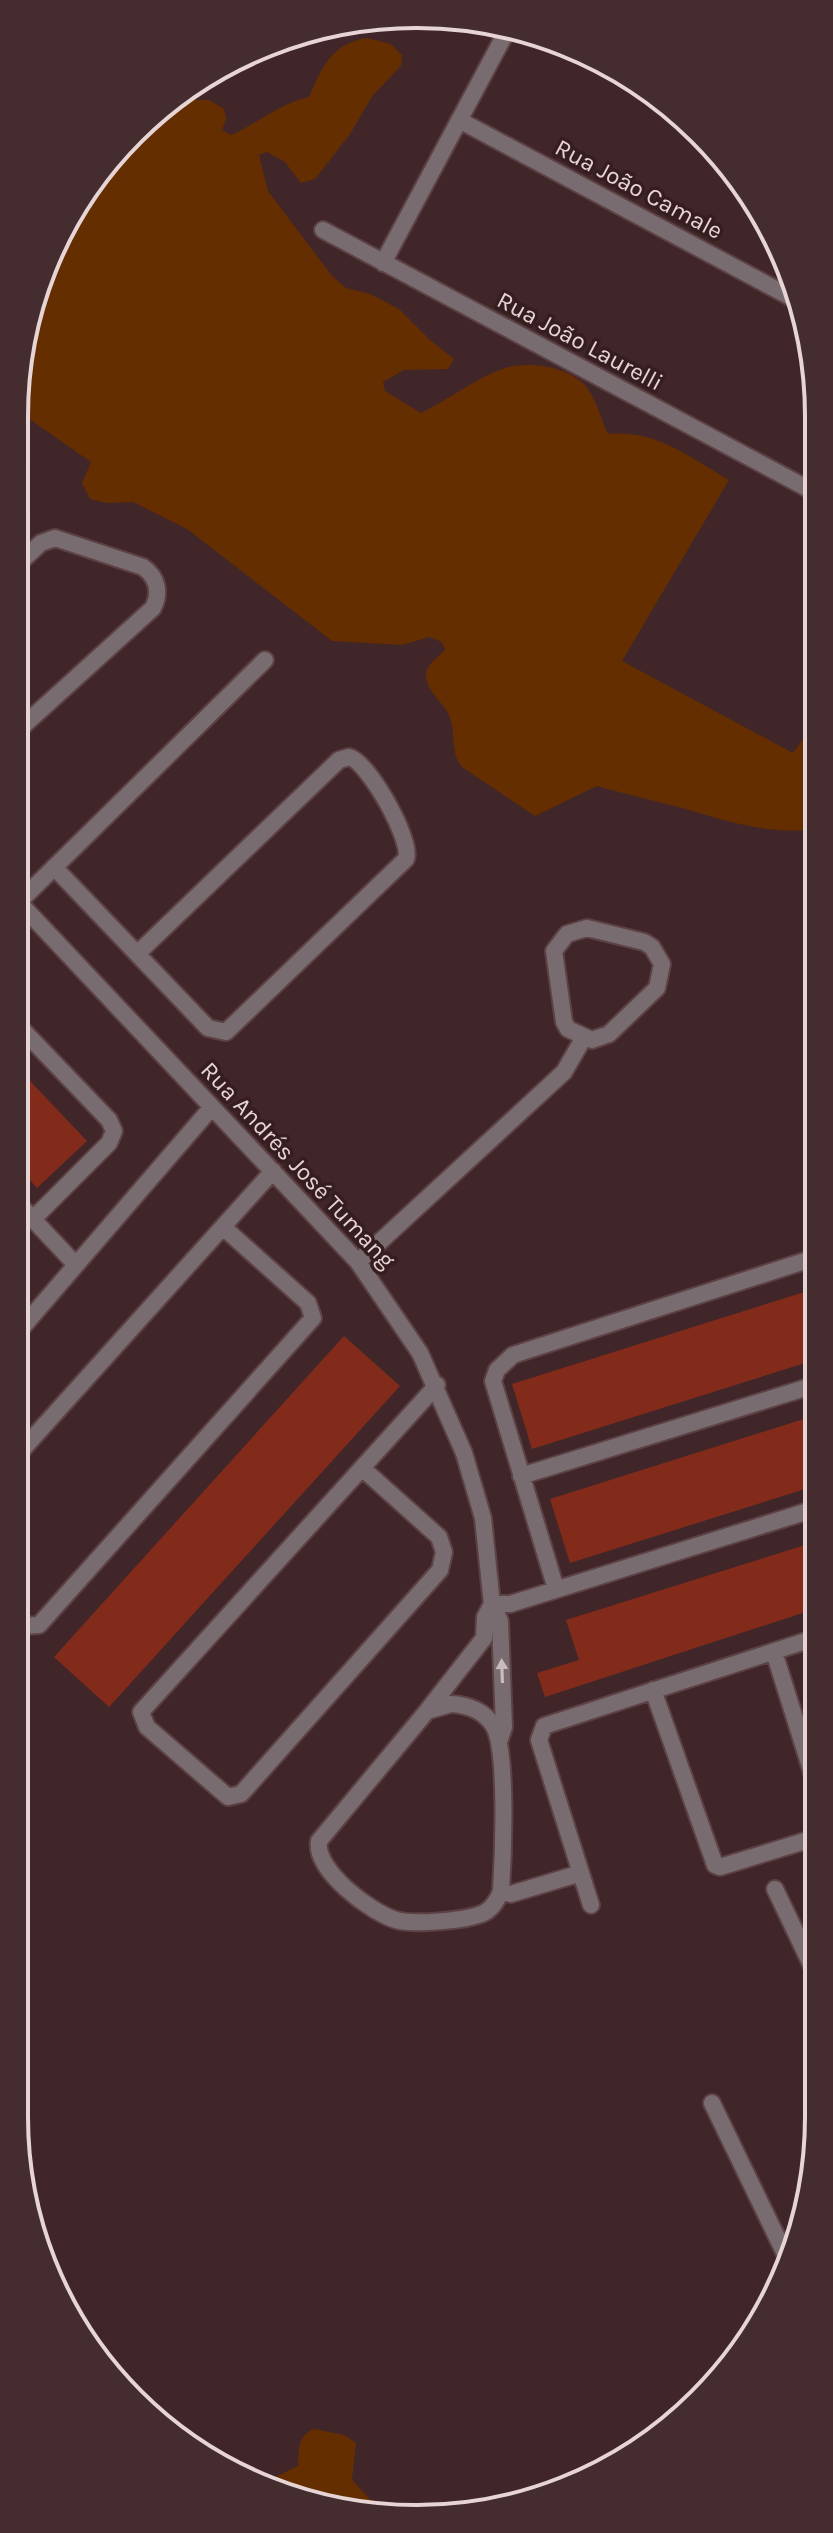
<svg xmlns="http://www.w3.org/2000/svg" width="833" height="2533" viewBox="0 0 833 2533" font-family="Karla,sans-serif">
  <rect width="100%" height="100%" fill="#412629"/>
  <path fill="#642e01" d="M367 38 391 44 402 55 401 66 373 95 350 134 315 179 301 183 285 162 267 152 259 155 268 191 332 276 346 288 370 294 399 309 431 341 454 359 448 369 404 370 383 382 385 391 421 413C448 400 474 379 502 369 526 360 572 366 588 389 597 402 601 420 608 434 657 430 687 456 729 480L622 661 793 753 816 721 817 829C777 834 743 826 706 815 670 804 633 796 597 786L535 816 462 767C449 751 457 731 448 713 441 701 426 690 426 674 427 664 438 657 445 650L442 642 429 637 402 645 332 641 187 529 133 502 107 503 90 499 82 483 91 462 15 409 28 313 97 172 178 100H209L224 109 226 119 222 130 231 135C258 123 281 103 309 97 323 66 331 44 367 38Z
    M314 2429 344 2435 356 2443 352 2480 384 2514 364 2516 261 2484 298 2466C299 2451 297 2435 314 2429Z"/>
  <path fill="#832b1b" d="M14 1064 87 1141 37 1188 14 1162V1127L28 1115 14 1100Z
    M814 1289 817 1314 806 1318 818 1359 532 1449 512 1384Z
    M344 1336 400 1386 109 1707 54 1657Z
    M810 1417H818V1485L570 1563 550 1499Z
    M818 1541V1608L545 1697 537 1673 579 1660 566 1620Z"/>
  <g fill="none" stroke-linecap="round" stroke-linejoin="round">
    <defs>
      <path id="street" d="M459 120 796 300
        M323 230 816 493
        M383 263 509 27
        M14 568 41 543 55 538 143 567C157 577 161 592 153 608L14 734
        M54 867 208 1028 226 1032 406 859C413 841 368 761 349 757L339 760 137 954
        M14 897 358 1262 420 1353 464 1453 483 1518 492 1604 500 1621 504 1727 500 1739
        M19 902 265 660
        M587 928 644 942 652 947 662 964 657 988 609 1034 592 1040 568 1029 564 1022 554 951 567 934Z
        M14 1021 109 1120 114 1131 109 1143 33 1219
        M14 1199 76 1265
        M358 1262 564 1072 583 1039
        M14 1337 212 1107
        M14 1459 273 1171
        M362 1468 439 1537 444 1552 440 1570 241 1794 228 1797 147 1727 141 1712 437 1385
        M521 1476 818 1384
        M556 1589 493 1381 497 1370 513 1355 817 1257
        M492 1604H510L818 1508
        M14 1618 24 1626 39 1625 313 1318 308 1303 223 1227
        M774 1652 818 1792
        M653 1690 715 1865 720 1867 818 1837
        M451 1704C468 1705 483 1710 493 1725 508 1748 503 1860 501 1891 498 1899 494 1906 487 1911 473 1921 412 1925 396 1920 370 1912 314 1870 319 1841L427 1711Z
        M427 1711 484 1638 485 1617 492 1604
        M775 1889 819 1981
        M501 1891 511 1894 581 1873
        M591 1905 539 1740 544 1726 818 1637
        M712 2103 788 2260"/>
    </defs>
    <use href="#street" stroke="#5c4245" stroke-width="20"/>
    <use href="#street" stroke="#796c71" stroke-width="16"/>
  </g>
  <defs><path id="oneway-solid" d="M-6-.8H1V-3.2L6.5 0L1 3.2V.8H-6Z" transform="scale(2)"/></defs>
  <use fill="#ccbbbd" href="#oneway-solid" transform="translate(502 1671) rotate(-92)"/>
  <g text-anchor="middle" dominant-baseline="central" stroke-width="7" stroke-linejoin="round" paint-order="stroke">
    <g font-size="24" fill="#e7d5d6" stroke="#361d20">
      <text transform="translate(639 189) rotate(28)">Rua João Camale</text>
      <text transform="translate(580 341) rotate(28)">Rua João Laurelli</text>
      <text transform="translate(298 1165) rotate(47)">Rua Andrés José Tumang</text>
    </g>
  </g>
  <path d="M0 0H833V2533H0ZM416 28H417A388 388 0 0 1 805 416V2117A388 388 0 0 1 417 2505H416A388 388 0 0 1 28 2117V416A388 388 0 0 1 416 28Z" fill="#442c2f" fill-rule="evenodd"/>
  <path fill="none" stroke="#e7d5d6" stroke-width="4" d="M416 28H417A388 388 0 0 1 805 416V2117A388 388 0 0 1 417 2505H416A388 388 0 0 1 28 2117V416A388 388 0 0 1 416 28Z"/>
</svg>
